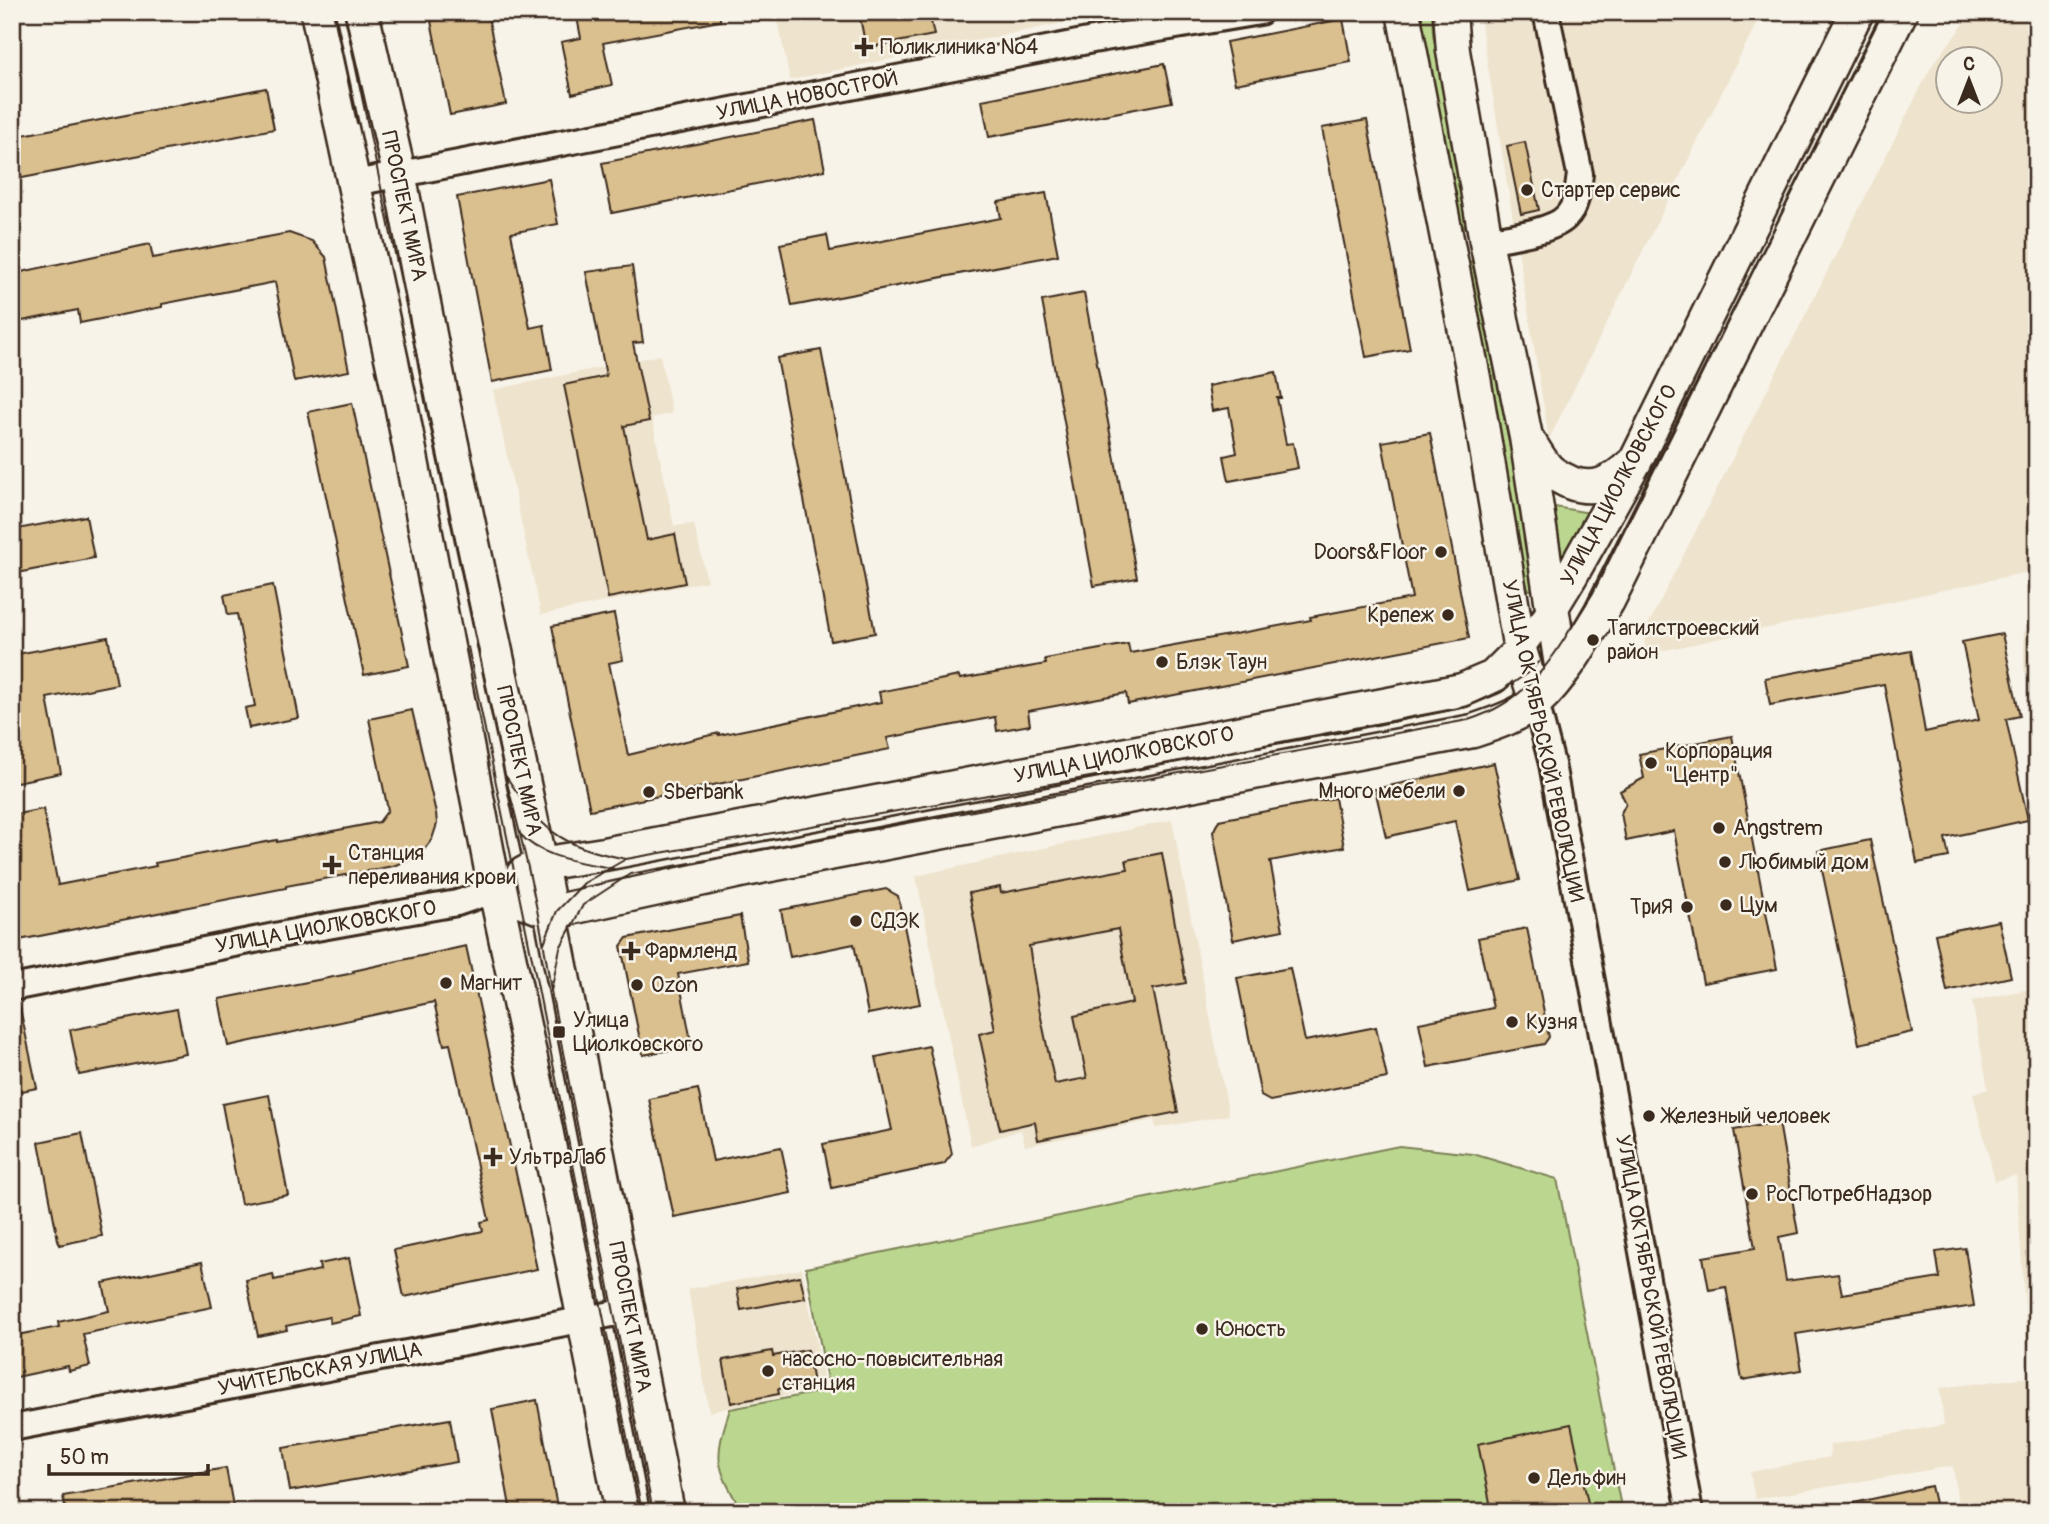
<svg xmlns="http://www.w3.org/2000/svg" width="2049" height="1524" viewBox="0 0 2049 1524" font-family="Pangolin,sans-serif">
  <rect width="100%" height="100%" fill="#f7f3e8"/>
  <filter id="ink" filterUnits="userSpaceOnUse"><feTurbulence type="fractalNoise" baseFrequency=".0143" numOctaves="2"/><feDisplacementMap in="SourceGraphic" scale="14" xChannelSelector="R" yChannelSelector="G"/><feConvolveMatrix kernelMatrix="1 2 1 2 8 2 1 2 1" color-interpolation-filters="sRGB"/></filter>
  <g filter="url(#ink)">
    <path fill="#eee3cd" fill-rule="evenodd" d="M776 12H1100V15L790 80Z
      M1479 12H1762L1549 439Z
      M1973 12H2037V570L1647 654 1643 635 1931 67ZM1948 60H1990V102H1948Z
      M660 355 672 413 652 418 674 526 694 524 707 581 541 615 493 390Z
      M2024 631H2037V671H2024Z
      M1172 820 1229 1115 1156 1128 1154 1120 1025 1146 1021 1130 971 1146 916 876Z
      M2035 901 2037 1340 2027 1341 2016 1175 1995 1181 1973 1094 1988 1089 1972 1001 2034 988Z
      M802 1269 825 1387 709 1412 688 1289Z
      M2037 1376V1512H1959L1953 1466 1755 1499 1750 1472 1830 1457V1445L1944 1425 1940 1388Z"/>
    <path fill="#bbd78f" stroke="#7b8056" stroke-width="2" d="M1412 12H1432L1433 34 1466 217 1464 228 1453 230Z
      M1472 261 1540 590H1529L1518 567 1459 264Z
      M1549 506 1590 513 1564 559 1555 548Z
      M1399 1146 1473 1154 1557 1179 1622 1512H742C716 1465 713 1461 730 1409L829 1390 806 1268Z"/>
    <path fill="#dabf8f" stroke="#3b2a1e" stroke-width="2" fill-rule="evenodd" d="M476 12H487L506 104 450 115 431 21Z
      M576 12H720V21L603 43 612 85 572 94 561 42 581 38Z
      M859 12H929L934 35 866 48Z
      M1343 19 1351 62 1235 84 1226 42Z
      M1164 64 1172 102 989 137 982 100Z
      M266 88 274 129 12 180V137Z
      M815 120 825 170 612 213 602 163Z
      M1367 120 1410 349 1366 357 1322 128Z
      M1525 142 1539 210 1521 214 1507 146Z
      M549 179 558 224 511 233 530 328 544 325 552 370 492 382 457 197Z
      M1046 193 1058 255 792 306 780 244 827 235 830 251 1001 218 998 202Z
      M289 233 312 241 326 257 349 371 294 381 275 282 162 304V307L80 323 78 310 12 323V274L150 244 153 258Z
      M632 266 643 342 633 343 649 421 624 426 647 540 675 534 685 583 608 598 564 385 606 376 586 272Z
      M1084 293 1137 578 1094 586 1042 301Z
      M821 350 875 633 831 641 777 358Z
      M1276 372 1281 398H1277L1286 444 1293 443 1298 468 1229 481 1224 456 1237 453 1229 408 1212 411 1208 386Z
      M352 403 409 666 364 675 308 412Z
      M1430 433 1469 638 1128 704 1126 693 1028 711 1030 725 997 731 995 717 887 738 890 749 590 810 552 626 614 614 623 660 609 663 628 755 719 733V735L881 702 879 692 959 676 960 679 1046 664 1045 659 1128 644 1130 653 1311 620 1310 617 1412 598 1382 442Z
      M86 516 94 558 12 574V530Z
      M273 585 299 718 249 728 245 708 255 706 237 614 228 615 224 595Z
      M2002 634 2020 716 2006 719 2028 820 1945 838 1949 857 1917 863 1884 684 1770 705 1765 678 1911 651 1925 732 1979 720 1962 642Z
      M108 637 117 684 47 698 61 773 12 783V655Z
      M412 710 436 813 437 824 432 839 423 851 409 860 393 866 286 886V888L19 940 12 909V815L43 809 58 885 156 866 155 863 277 840V842L379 822 388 810 369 719Z
      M1732 736 1777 969 1703 983 1674 831 1626 841 1621 813 1626 803 1620 791 1644 778 1639 754Z
      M1494 763 1520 880 1470 891 1455 821 1386 837 1375 789Z
      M1335 798 1344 847 1270 861 1283 930 1233 940 1213 832 1219 820Z
      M1870 840 1912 1032 1859 1044 1818 851Z
      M1162 853 1186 983 1153 989 1178 1112 1038 1140 1035 1122 1000 1130 979 1034 995 1030 969 893 1000 887 1001 893 1128 869 1126 860ZM1118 929 1132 1003 1074 1016 1087 1078 1055 1084 1039 1008 1029 946Z
      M886 889 898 896 920 1004 868 1014 854 944 790 957 781 910Z
      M740 916 748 961 678 974 692 1046 643 1055 621 946 627 938Z
      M1999 921 2011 977 1947 991 1935 934Z
      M1527 928 1549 1037 1544 1044 1428 1067 1419 1023 1493 1008 1478 938Z
      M466 946 537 1269 404 1297 394 1250 483 1231 481 1222 489 1220 450 1044 444 1045 434 1002 228 1046 219 999 354 973 353 971Z
      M1290 968 1305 1041 1376 1027 1387 1078 1270 1101 1261 1096 1237 978Z
      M20 1008 37 1088 12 1093V1009Z
      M177 1009 186 1054 79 1075 70 1030Z
      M929 1046 952 1154 944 1164 832 1188 823 1144 892 1130 876 1057Z
      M698 1089 713 1161 781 1147 791 1193 674 1217 649 1099Z
      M269 1095 288 1195 241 1204 222 1104Z
      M1779 1122 1798 1233 1779 1237 1786 1281 1838 1274 1842 1294 1940 1278 1936 1252 1965 1248 1974 1306 1796 1334 1802 1370 1742 1380 1726 1287 1709 1290 1703 1257 1755 1248 1734 1130Z
      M82 1133 102 1236 59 1245 39 1142Z
      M349 1258 361 1316 330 1323 329 1317 286 1326 287 1330 258 1336 246 1280 273 1274 274 1280 320 1270 319 1264Z
      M202 1262 212 1307 83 1334 90 1366 69 1371 68 1366 12 1378V1336L59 1327 58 1322 109 1311 103 1283Z
      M800 1276 805 1298 741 1310 737 1289Z
      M807 1350 813 1383 778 1389 779 1394 731 1403 723 1360 772 1351 773 1356Z
      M537 1400 558 1512H511L492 1409Z
      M450 1419 457 1462 290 1491 283 1448Z
      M1571 1424 1590 1512H1492L1478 1444Z
      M226 1468 233 1506 198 1512H66L63 1496Z
      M1931 1486 1937 1512H1849V1504Z"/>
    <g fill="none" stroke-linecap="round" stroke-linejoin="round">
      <defs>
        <path id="minor" d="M355 183 1093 40 1260 12
          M1486 241C1506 237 1552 232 1566 217 1577 206 1578 189 1580 174L1546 12
          M1520 650 1552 607
          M1536 702 1552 764 1690 1512
          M12 988 305 930 457 903 495 890
          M12 1428 628 1311"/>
        <path id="major" d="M317 12 401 404 495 890 545 1124 622 1512
          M362 12 399 173 442 397 541 864 668 1512
          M1403 12 1474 378 1520 650 1536 702
          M1450 12 1453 51 1486 241 1526 437 1562 672
          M1528 440C1534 449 1540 460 1547 468 1553 475 1563 479 1571 483 1596 492 1612 482 1631 465
          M1552 607 1572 574 1635 462 1857 12
          M523 874 541 864 604 854 1462 690 1493 677 1520 650
          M495 890 550 912 557 911 745 870 1473 731C1494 724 1521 715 1538 700 1567 673 1587 634 1608 601L1901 12"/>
      </defs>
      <use href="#minor" stroke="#3b2a1e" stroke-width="30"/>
      <use href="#major" stroke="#3b2a1e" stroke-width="37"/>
      <use href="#minor" stroke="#f7f3e8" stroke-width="24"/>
      <use href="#major" stroke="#f7f3e8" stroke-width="32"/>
      <path stroke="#3b2a1e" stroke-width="2" d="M333 12 357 123
        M344 12 505 775C524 846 541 918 551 991L653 1512
        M468 647 536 978 642 1512
        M505 775C544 832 558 845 626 859L1327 735 1467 707 1503 690 1532 670 1538 662
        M520 834C542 859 583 862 614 869
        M544 943 557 911 584 883 626 859
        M551 991 560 948 583 905 630 874 1468 720C1530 701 1555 656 1585 604L1883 12"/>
    </g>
  </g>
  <g fill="#3b2a1e" stroke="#f7f3e8" stroke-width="2.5">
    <path d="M860.5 36.5h7v7h7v7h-7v7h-7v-7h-7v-7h7z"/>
    <circle cx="1527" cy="190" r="7"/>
    <circle cx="1441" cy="552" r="7"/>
    <circle cx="1448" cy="615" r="7"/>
    <circle cx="1593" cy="640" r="7"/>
    <circle cx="1162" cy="662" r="7"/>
    <circle cx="1651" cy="763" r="7"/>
    <circle cx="1459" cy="791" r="7"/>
    <circle cx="649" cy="792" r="7"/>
    <circle cx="1719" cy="828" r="7"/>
    <circle cx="1725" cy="862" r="7"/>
    <path d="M328.5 854.5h7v7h7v7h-7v7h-7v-7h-7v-7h7z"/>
    <circle cx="1726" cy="905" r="7"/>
    <circle cx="1687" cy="907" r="7"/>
    <circle cx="856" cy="921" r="7"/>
    <path d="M627.5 940.5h7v7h7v7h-7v7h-7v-7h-7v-7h7z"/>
    <circle cx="446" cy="983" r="7"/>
    <circle cx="637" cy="985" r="7"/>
    <circle cx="1512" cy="1022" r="7"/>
    <rect x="552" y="1025" width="14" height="14" rx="3.5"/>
    <circle cx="1649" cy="1116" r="7"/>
    <path d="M489.5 1146.5h7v7h7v7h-7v7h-7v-7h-7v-7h7z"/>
    <circle cx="1752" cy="1194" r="7"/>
    <circle cx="1202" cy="1329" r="7"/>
    <circle cx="768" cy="1371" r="7"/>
    <circle cx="1534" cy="1478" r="7"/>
  </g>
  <g text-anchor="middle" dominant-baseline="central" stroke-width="5" stroke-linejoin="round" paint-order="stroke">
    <g font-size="21" fill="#3b2a1e" stroke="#f7f3e8" text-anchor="start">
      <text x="880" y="47">Поликлиника №4</text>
      <text x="1541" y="190">Стартер сервис</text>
      <text x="1427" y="552" text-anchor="end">Doors&amp;Floor</text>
      <text x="1434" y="615" text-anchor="end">Крепеж</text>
      <text x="1607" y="628">Тагилстроевский<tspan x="1607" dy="24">район</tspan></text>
      <text x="1176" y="662">Блэк Таун</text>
      <text x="1665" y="751">Корпорация<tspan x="1665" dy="24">"Центр"</tspan></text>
      <text x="1445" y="791" text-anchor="end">Много мебели</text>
      <text x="663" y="792">Sberbank</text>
      <text x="1733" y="828">Angstrem</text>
      <text x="348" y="853">Станция<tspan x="348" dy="24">переливания крови</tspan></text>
      <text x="1739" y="862">Любимый дом</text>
      <text x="1740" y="905">Цум</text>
      <text x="1673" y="907" text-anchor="end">ТриЯ</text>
      <text x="870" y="921">СДЭК</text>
      <text x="645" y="951">Фармленд</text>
      <text x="460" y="983">Магнит</text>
      <text x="651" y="985">Ozon</text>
      <text x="573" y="1020">Улица<tspan x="573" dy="24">Циолковского</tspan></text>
      <text x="1526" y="1022">Кузня</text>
      <text x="1663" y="1116">Железный человек</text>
      <text x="509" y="1157">УльтраЛаб</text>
      <text x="1766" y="1194">РосПотребНадзор</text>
      <text x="1216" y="1329">Юность</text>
      <text x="782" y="1359">насосно-повысительная<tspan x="782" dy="24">станция</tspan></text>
      <text x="1548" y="1478">Дельфин</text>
    </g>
    <g font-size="21" fill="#3b2a1e" stroke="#f7f3e8">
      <text transform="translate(807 96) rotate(-11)">УЛИЦА НОВОСТРОЙ</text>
      <text transform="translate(404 206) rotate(78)">ПРОСПЕКТ МИРА</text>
      <text transform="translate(1619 485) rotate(-62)">УЛИЦА ЦИОЛКОВСКОГО</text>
      <text transform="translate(1543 741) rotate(78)">УЛИЦА ОКТЯБРЬСКОЙ РЕВОЛЮЦИИ</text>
      <text transform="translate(1124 755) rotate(-11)">УЛИЦА ЦИОЛКОВСКОГО</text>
      <text transform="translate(519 761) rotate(78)">ПРОСПЕКТ МИРА</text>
      <text transform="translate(326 927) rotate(-10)">УЛИЦА ЦИОЛКОВСКОГО</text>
      <text transform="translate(1651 1297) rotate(80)">УЛИЦА ОКТЯБРЬСКОЙ РЕВОЛЮЦИИ</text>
      <text transform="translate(630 1317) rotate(79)">ПРОСПЕКТ МИРА</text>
      <text transform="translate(320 1369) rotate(-11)">УЧИТЕЛЬСКАЯ УЛИЦА</text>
    </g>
  </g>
  <rect width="2049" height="1524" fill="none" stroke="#f7f3e8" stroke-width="42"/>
  <rect x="21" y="21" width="2007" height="1482" fill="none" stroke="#3b2a1e" stroke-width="2.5" filter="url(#ink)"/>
  <g transform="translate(1969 80)"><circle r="33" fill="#f7f3e8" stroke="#aca397" stroke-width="2"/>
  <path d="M0-5L12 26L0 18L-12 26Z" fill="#3b2a1e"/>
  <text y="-10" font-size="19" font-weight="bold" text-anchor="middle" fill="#3b2a1e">С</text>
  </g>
  <path d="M49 1464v10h159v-10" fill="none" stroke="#3b2a1e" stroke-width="3.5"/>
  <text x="60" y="1464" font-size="21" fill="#3b2a1e" stroke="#f7f3e8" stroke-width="5" paint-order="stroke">50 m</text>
</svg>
